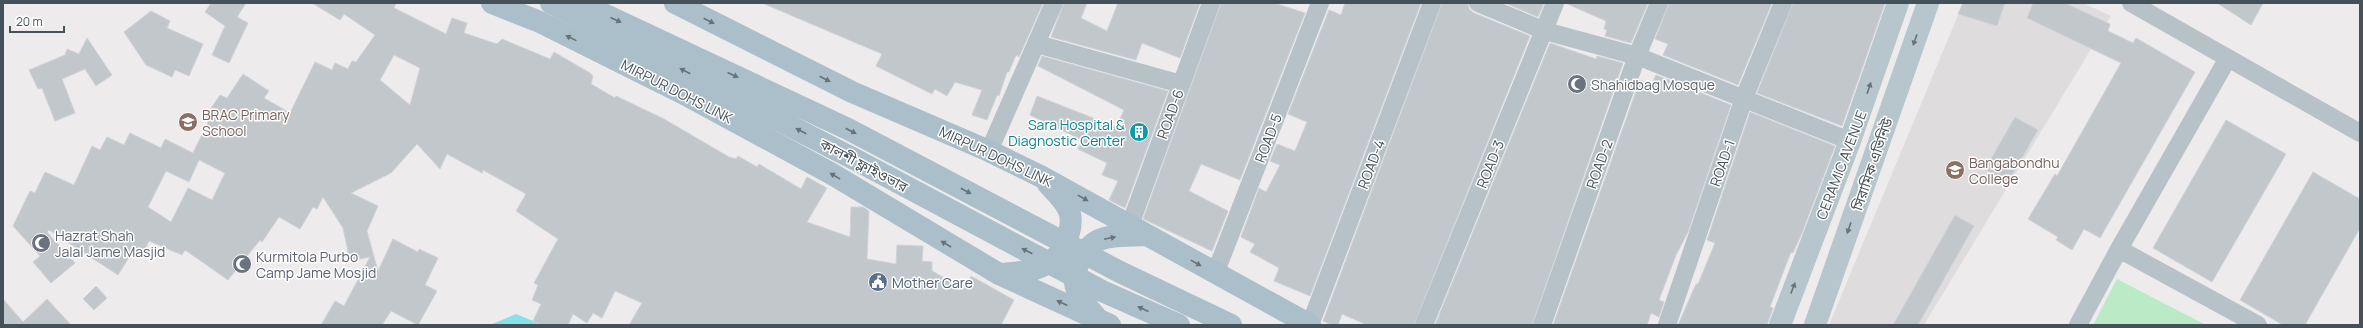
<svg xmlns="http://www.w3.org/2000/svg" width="2363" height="328" viewBox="0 0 2363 328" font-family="Manrope,'Noto Sans Bengali',sans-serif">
  <rect width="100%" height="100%" fill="#eeebec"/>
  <path fill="#dfdcdd" d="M1963 3H2083L2111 16 1924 325H1829Z"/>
  <path fill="#baebc6" d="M2117 279 2206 325H2093Z"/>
  <path fill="#88e1e7" d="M516 314 543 325H490Z"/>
  <path fill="#c2c7cb" stroke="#cfd3d7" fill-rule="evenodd" d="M211 3H246L237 17 248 23 229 63 212 55 225 26 205 12Z
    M312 3H396L394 8 446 34 452 18 467 23 464 33 497 44 502 39 550 59 554 52 590 73 593 76 591 84 615 98 616 96 664 119 729 157 736 159 738 156 757 167 759 164 801 189 807 177 827 188 807 222 850 237 851 207H863L869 211 867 259 896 264 897 245 923 246 922 261 932 262V271L964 289 971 276 1014 300 1001 325H629L642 303 615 291 602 318 593 313 587 323 573 314 568 325H541L533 321 541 304 532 300 538 285 534 283 558 239 516 211 526 194 483 170 482 173 447 154 440 169 417 144 391 173 351 193 378 206 367 231 378 271 393 239 418 252 419 249 438 258 425 285 437 291 418 325 391 311 382 325H321L335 301 344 306 370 257 350 261 343 228 323 197 317 209 313 207 300 229 279 217 262 242 260 240 228 280 185 250 182 255 149 241 142 256 133 251 118 275 49 230 47 232 75 263 51 283 33 262 40 256 13 226 30 191 35 193 45 172 74 185 92 146 100 150 107 137 124 145 130 133 161 148 165 139 193 153 209 120 205 117 220 95 227 98 243 74 269 91 264 98 290 113 315 62 332 70 335 63 348 69 352 61 356 62 375 35 344 14 340 20ZM394 55 420 68 410 105 380 80ZM199 160 225 173 212 200 188 188 171 222 148 207 166 171 189 182Z
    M762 3H1043L1019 57 1016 55 1009 72H1007L999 96 997 95 987 120 972 115 982 90 955 82 947 96 935 89 932 94 876 66 882 54Z
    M1064 3H1087L1081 18 1107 31 1118 3H1200L1180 58 1142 43 1136 60 1051 37Z
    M1221 3H1274L1305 13 1240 180 1201 164 1189 191 1228 211 1212 251 1143 219Z
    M1345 3H1421L1310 296 1274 281 1279 268 1250 252 1255 244 1241 237 1259 188 1266 192 1280 165 1270 161 1277 144 1295 151 1307 122 1288 114 1329 10 1341 15Z
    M1442 3H1468L1469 9 1474 13 1530 36 1414 325H1367L1342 314 1338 325H1332L1323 321Z
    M1505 3H1544L1538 17Z
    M1565 3H1648L1631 43 1605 36 1607 30 1604 29 1606 21Z
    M1669 3H1772L1738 85 1663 55 1668 44 1655 39Z
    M1793 3H1885L1842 126 1757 93Z
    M1963 3H2005L1997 26 1958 14Z
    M2033 3H2065L2110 24 2108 31 2133 43 2136 38 2195 72 2100 238 2084 229 2072 250 2056 240 2058 237 2028 219 2055 174 2057 176 2121 63 2027 18Z
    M2217 3H2263L2251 25Z
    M151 11 170 21 167 28 203 44 189 76 175 70 172 77 146 65 124 32Z
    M87 38 112 75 96 86 85 69 62 79 75 113 55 121 42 88 38 89 29 70 65 55 67 49 79 54Z
    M1550 43 1596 59 1597 56 1623 63 1532 325H1435Z
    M1042 56 1168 91 1125 208 1109 200 1118 181 1102 175 1107 163 1078 149 1082 140 1030 115 1037 96 1116 127 1124 110 1038 66Z
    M1656 75 1731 105 1688 232 1676 255 1659 300 1664 302 1659 317 1651 313 1647 325H1553L1640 80 1651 85Z
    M1750 112 1835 146 1802 233 1793 253 1791 252 1770 307 1773 308 1767 325H1678L1696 284H1698L1715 243 1707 240Z
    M2015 117 2038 130 2008 182 1985 169Z
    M2226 120 2286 154 2212 282 2153 248Z
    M2313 172 2360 199V228L2305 325H2283L2240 300Z
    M1955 215 1974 226 1918 325H1893Z
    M96 286 107 298 94 310 83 299Z
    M3 299 23 322 47 299 71 325H3Z"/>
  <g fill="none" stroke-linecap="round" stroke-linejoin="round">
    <path stroke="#b7c2c8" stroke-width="18" d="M1478 3 1545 31 1637 56 1850 141
      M2131 3 2360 133
      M1037 44 1181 84
      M989 151 1054 3
      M1130 225 1211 3
      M2119 249 2258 325
      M1215 274 1320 3
      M1310 325 1432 3
      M1424 325 1555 3
      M1542 325 1637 56 1659 3
      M1667 325 1744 98 1783 3
      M2078 325 2119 249 2228 58"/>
    <path stroke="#b7c5cd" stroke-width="22" d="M1780 325 1850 141 1898 3
      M1815 325 1928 3"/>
    <path stroke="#abbfca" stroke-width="22" d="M492 3 540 22 690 97 832 174 999 274 1110 325
      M675 3 852 92 989 151 1042 177 1310 325
      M1001 274C1028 272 1057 269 1067 239 1070 231 1072 223 1070 214 1067 202 1056 193 1048 184
      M1097 318C1079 298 1066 284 1082 257 1085 252 1091 244 1097 241 1110 234 1131 236 1145 235"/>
    <path stroke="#abbfca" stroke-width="22" d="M551 3 858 161 1102 291 1179 325
      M580 3 848 129 1120 272 1231 325"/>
  </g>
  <defs><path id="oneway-solid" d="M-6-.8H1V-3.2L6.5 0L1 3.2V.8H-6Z"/></defs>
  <g fill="#64727a">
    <use href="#oneway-solid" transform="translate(616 20) rotate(25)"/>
    <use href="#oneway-solid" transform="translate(709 21) rotate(27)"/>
    <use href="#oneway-solid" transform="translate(571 38) rotate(-154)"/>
    <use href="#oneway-solid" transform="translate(685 71) rotate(-153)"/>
    <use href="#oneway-solid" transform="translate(733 75) rotate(25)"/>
    <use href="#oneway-solid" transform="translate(825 79) rotate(27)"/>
    <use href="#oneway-solid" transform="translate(801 131) rotate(-153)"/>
    <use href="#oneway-solid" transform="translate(851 131) rotate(27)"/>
    <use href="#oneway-solid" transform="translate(835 176) rotate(-149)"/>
    <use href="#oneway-solid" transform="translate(966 191) rotate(28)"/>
    <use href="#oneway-solid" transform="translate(1083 198) rotate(29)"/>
    <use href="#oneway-solid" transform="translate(1110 238) rotate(-12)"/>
    <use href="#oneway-solid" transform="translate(946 244) rotate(-150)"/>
    <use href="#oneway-solid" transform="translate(1027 251) rotate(-152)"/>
    <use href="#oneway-solid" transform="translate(1196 263) rotate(29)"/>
    <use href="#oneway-solid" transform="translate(1062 303) rotate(-155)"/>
    <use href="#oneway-solid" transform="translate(1143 309) rotate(-156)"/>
  </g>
  <g fill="#67747b">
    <use href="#oneway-solid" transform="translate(1915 40) rotate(110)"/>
    <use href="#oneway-solid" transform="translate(1869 88) rotate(-71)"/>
    <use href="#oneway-solid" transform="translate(1849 228) rotate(109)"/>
    <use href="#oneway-solid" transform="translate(1793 288) rotate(-69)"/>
  </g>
  <defs>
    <symbol id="mosque-disc" viewBox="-11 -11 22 22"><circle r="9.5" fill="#6b7280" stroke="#fff"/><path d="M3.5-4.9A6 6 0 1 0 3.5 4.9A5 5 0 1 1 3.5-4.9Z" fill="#fff"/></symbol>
    <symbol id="school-disc" viewBox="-11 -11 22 22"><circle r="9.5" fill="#8d6e63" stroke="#fff"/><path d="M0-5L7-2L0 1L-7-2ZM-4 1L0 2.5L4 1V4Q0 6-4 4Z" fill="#fff"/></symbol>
    <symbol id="building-disc" viewBox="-11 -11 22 22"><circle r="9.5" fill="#0f9aa8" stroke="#fff"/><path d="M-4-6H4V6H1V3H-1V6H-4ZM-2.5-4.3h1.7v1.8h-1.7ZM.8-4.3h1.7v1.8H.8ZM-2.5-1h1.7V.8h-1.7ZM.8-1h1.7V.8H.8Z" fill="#fff"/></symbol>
    <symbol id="university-disc" viewBox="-11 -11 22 22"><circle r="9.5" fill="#8d6e63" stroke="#fff"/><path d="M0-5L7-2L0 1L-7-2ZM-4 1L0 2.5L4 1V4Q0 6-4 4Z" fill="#fff"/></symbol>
    <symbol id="civic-disc" viewBox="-11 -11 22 22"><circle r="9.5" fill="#5c6f8a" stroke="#fff"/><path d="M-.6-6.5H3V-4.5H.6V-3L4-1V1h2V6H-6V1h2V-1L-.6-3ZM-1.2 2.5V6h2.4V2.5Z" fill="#fff"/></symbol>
  </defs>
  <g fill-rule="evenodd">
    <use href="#mosque-disc" x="1566" y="73" width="22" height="22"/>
    <use href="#school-disc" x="177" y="111" width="22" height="22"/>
    <use href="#building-disc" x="1128" y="121" width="22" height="22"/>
    <use href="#university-disc" x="1944" y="159" width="22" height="22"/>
    <use href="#mosque-disc" x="30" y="232" width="22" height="22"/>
    <use href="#mosque-disc" x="231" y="253" width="22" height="22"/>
    <use href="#civic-disc" x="867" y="271" width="22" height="22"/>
  </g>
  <g text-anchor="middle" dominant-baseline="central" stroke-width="3" stroke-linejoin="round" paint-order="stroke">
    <g font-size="14" fill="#5b616d" stroke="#fff" text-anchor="start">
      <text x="1591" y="84">Shahidbag Mosque</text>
      <text x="55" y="235">Hazrat Shah<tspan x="55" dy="16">Jalal Jame Masjid</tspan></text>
      <text x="256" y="256">Kurmitola Purbo<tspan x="256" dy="16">Camp Jame Mosjid</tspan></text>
    </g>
    <g font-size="14" fill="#455158" stroke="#fff">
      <text transform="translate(677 91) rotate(27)">MIRPUR DOHS LINK</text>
      <text transform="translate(1170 114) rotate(-70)">ROAD-6</text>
      <text transform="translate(1268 138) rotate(-69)">ROAD-5</text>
      <text transform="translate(996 156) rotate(25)">MIRPUR DOHS LINK</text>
      <text transform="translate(1722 163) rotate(-71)">ROAD-1</text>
      <text transform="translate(1371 164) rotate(-69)">ROAD-4</text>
      <text transform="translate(1490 164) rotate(-68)">ROAD-3</text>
      <text transform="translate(1599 164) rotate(-70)">ROAD-2</text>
      <text transform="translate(1872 164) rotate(-71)">সিরামিক এভিনিউ</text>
      <text transform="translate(864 165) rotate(28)">কালশী ফ্লাইওভার</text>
      <text transform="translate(1841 165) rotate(-69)">CERAMIC AVENUE</text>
    </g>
    <g font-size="14" fill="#785e54" stroke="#fff" text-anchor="start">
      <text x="202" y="114">BRAC Primary<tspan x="202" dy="16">School</tspan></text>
      <text x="1969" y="162">Bangabondhu<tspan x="1969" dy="16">College</tspan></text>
    </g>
    <g font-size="14" fill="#0d838f" stroke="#fff" text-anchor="end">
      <text x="1125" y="124">Sara Hospital &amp;<tspan x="1125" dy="16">Diagnostic Center</tspan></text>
    </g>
    <g font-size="14" fill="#4e5e75" stroke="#fff" text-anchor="start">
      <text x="892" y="282">Mother Care</text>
    </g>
  </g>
  <rect width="2363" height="328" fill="none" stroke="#455158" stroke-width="8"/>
  <path d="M10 26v6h54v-6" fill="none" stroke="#455158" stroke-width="2"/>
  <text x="16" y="26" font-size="12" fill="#455158" stroke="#ffffff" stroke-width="3" paint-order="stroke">20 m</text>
</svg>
